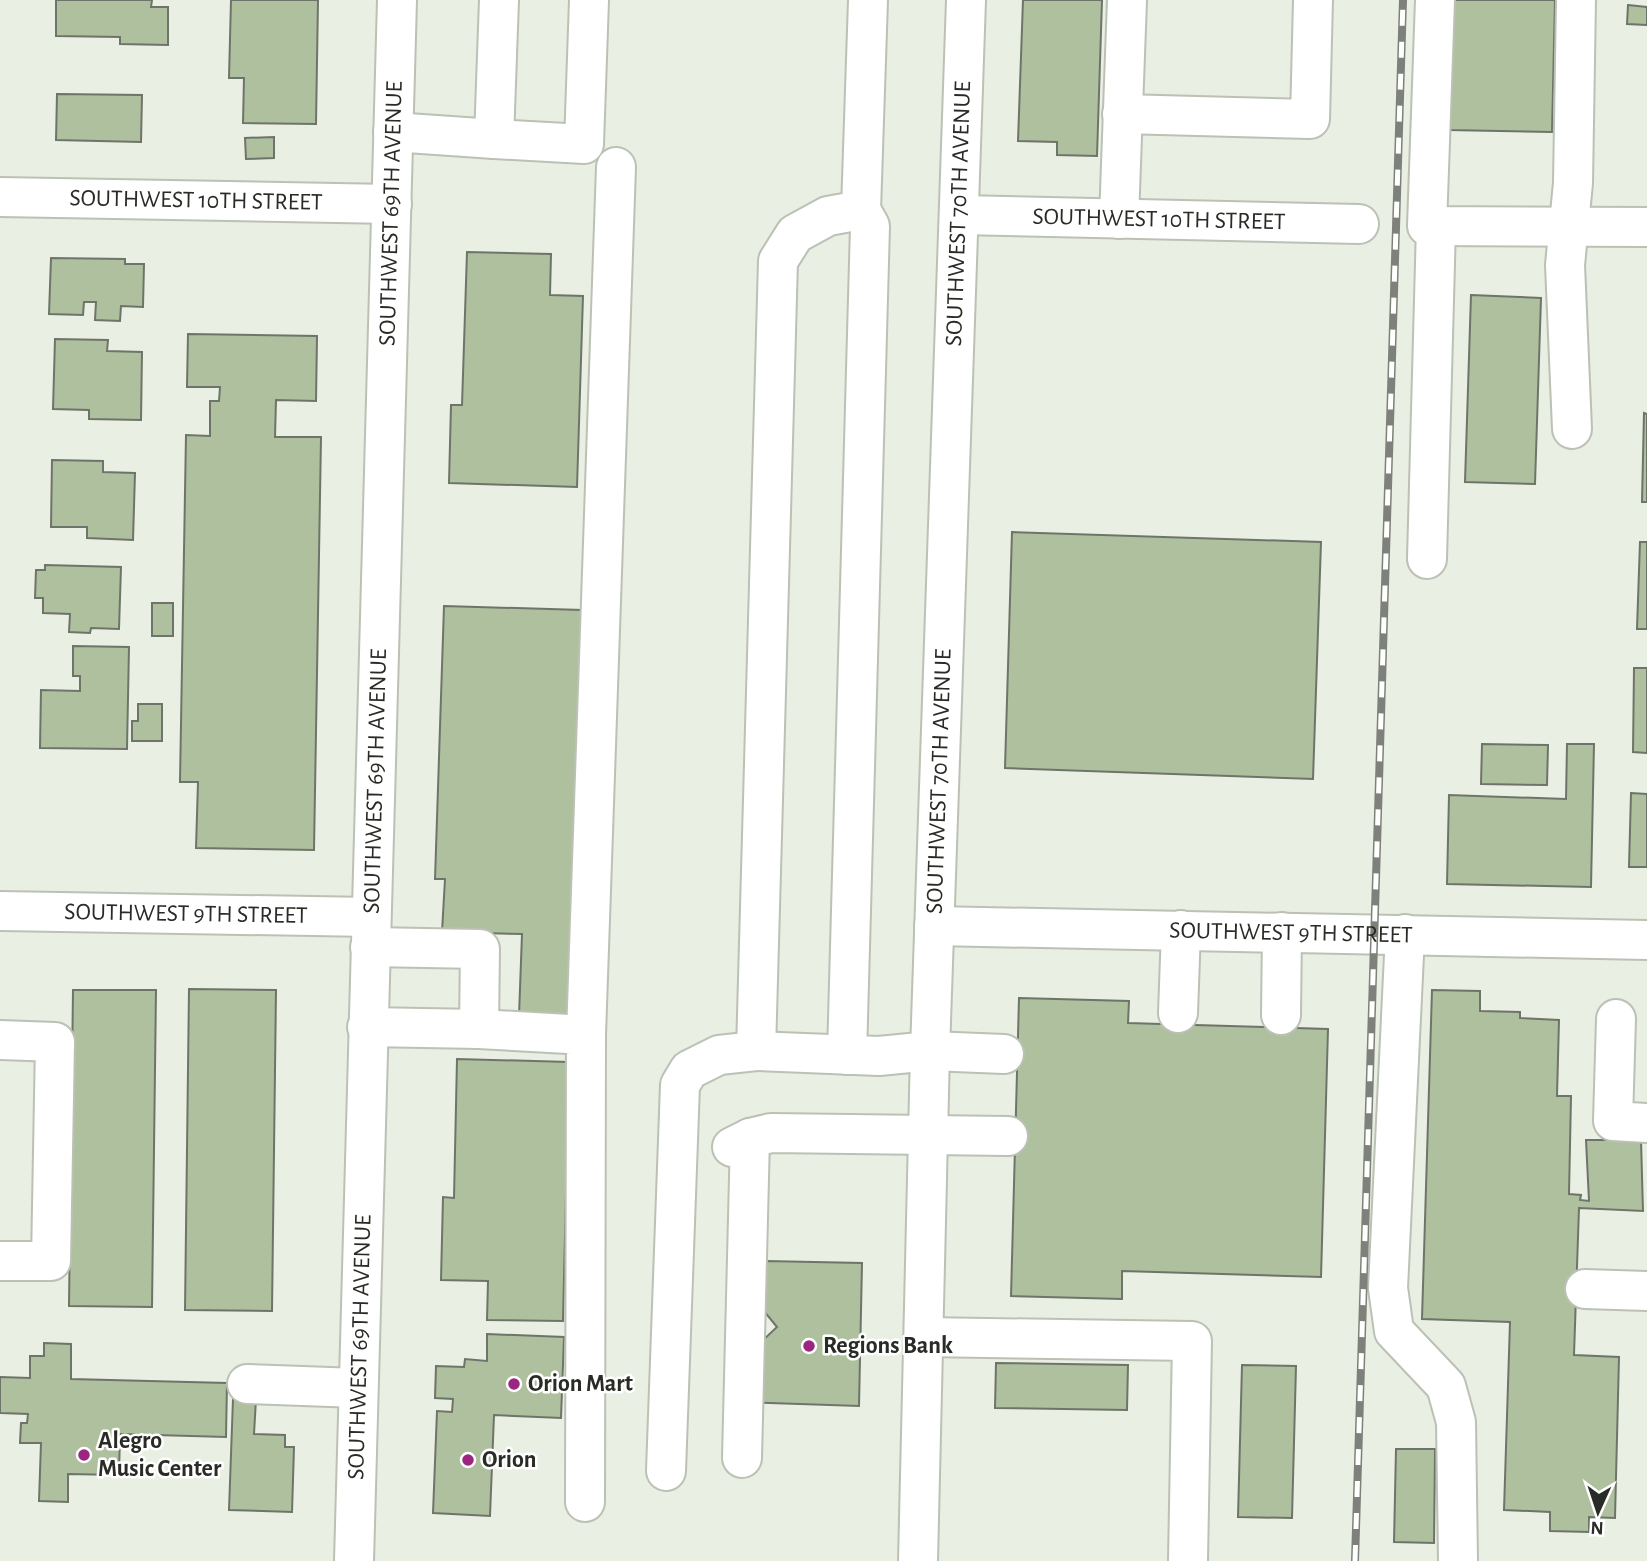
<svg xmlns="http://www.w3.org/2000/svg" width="1647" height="1561" viewBox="0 0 1647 1561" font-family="'Alegreya Sans',sans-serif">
  <rect width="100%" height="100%" fill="#e9efe2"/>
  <path fill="#afc09e" stroke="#6e7469" stroke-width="2" d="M56 0H152L151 7H168V45L120 44V37L56 36Z
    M231 0H318L316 124 243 123 244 78H229Z
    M1023 0H1102L1097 156 1057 155V142L1018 141Z
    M1451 0H1555L1552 132 1448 130Z
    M1628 5 1647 7V25L1627 24Z
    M57 94 142 95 141 142 56 140Z
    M274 137V158L246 159 245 138Z
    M467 252 551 254 550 295 583 296 577 487 449 483 451 405H462Z
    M51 258 125 259V264H144L143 307 121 306 120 321 95 320 96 302H84L83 315 49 314Z
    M1471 295 1541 298 1535 484 1465 482Z
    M188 334 317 336 316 401 276 400 275 437H321L314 850 196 848 198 782H180L186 435 210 436V401H219L220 387H187Z
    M55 339 108 340 107 351 142 352 141 420 89 419V410L53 409Z
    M1644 413 1647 414V502H1642Z
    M52 460 103 461V472L135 473 133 540 87 538V527H51Z
    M1012 532 1321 542 1313 779 1005 768Z
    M1640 542H1647V629H1637Z
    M45 565 121 567 119 629 91 628 90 633 69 632 70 614 43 613V598H35L36 570H45Z
    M152 603H173V636H152Z
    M444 606 582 610 569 1018 519 1016 522 934 442 932 445 879H435Z
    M73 646 129 647 127 749 40 748 41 690 80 691V676H73Z
    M1634 668H1647V753L1633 752Z
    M138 704H162V741H132V721H138Z
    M1482 744 1548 745 1547 785 1481 784Z
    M1567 744H1594L1591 887 1447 884 1449 795 1566 799Z
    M1631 793 1647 794V867H1629Z
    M189 989 276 990 272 1311 185 1310Z
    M73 990H156L152 1307 69 1306Z
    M1432 990 1480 991V1011L1520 1012V1018L1559 1020 1557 1096H1571L1569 1194 1581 1195 1580 1200 1589 1201 1586 1140H1641L1643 1211 1579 1208 1574 1355 1619 1357 1615 1518 1589 1517V1532L1550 1531V1512L1504 1510 1510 1322 1422 1319Z
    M1019 998 1129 1001 1128 1023 1328 1029 1321 1277 1122 1271V1299L1011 1296Z
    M457 1059 569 1062 563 1321 487 1320 488 1281 441 1280 443 1197 454 1198Z
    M765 1261 862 1263 859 1406 737 1402 738 1364 777 1327 763 1310Z
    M487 1334 564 1337 561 1418 494 1415 490 1516 433 1513 437 1411 452 1412 453 1399 435 1398 436 1366 464 1367 465 1359 487 1361Z
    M44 1343 71 1344V1379L227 1383 226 1437 120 1434 119 1475 68 1474V1502L39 1501 41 1443H20L21 1423H27L28 1414 0 1413V1377L30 1378V1356H44Z
    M996 1363 1128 1365 1127 1410 995 1408Z
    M1242 1365 1296 1366 1292 1518 1238 1517Z
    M233 1399H256L254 1434 285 1435V1447H294L292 1512 229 1510Z
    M1396 1449H1435L1434 1543 1394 1542Z"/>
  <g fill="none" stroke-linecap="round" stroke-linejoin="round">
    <defs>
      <g id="minor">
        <path d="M1435 0 1427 226 1647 227"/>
        <path d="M1122 114 1310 119 1313 0"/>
        <path d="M393 132 494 139 499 0"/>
        <path d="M494 139 584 144 589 0"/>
        <path id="s1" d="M0 197 392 204"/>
        <path id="s2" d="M959 215 1359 224"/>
        <path d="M1119 219 1127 0"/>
        <path d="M1572 429 1565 265 1573 183 1576 0"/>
        <path d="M1427 559 1436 226"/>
        <path id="s3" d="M0 911 371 917"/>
        <path id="s4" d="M934 926 1647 940"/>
        <path d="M1405 934 1388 1288 1394 1331 1446 1386 1456 1422 1458 1561"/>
        <path d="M370 947 480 949 479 1029"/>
        <path d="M1178 1013 1181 930"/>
        <path d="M1281 1015 1282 932"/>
        <path d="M1616 1019 1613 1121 1647 1123"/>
        <path d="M367 1027 479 1029 586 1035 585 1502"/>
        <path d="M586 1035 616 167"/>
        <path d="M0 1040 55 1042 51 1261H0"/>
        <path d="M756 1051 879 1056 930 1051 1004 1054"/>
        <path d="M847 1055 870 226 861 210"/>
        <path d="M732 1147 750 1138 771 1133 1008 1136"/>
        <path d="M1585 1289 1647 1291"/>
        <path d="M924 1337 1192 1341 1188 1561"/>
        <path d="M247 1384 358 1388"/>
        <path d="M742 1458 750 1138"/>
        <path d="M666 1471 680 1085 689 1070 719 1055 756 1051 778 261 795 234 828 216 861 210 868 0"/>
        <path id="s5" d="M354 1561 397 0"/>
        <path id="s6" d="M918 1561 930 1051 966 0"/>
      </g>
    </defs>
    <use href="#minor" stroke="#bbc1b5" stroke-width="42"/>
    <use href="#minor" stroke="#fff" stroke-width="38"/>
    <defs>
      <path id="rail" d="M1355 1561 1403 0"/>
    </defs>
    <use href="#rail" stroke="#7e8179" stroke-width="8"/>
    <use href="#rail" stroke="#fff" stroke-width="5" stroke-dasharray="16" stroke-linecap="butt"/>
  </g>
  <g fill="#9b2681" stroke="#fff" stroke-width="2.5">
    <circle cx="809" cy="1346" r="7"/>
    <circle cx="514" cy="1384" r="7"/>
    <circle cx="84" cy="1455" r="7"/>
    <circle cx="468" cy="1460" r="7"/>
  </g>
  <g text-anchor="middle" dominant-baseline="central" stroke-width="5" stroke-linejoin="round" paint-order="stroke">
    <g font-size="24" fill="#292b26" stroke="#fff">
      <text stroke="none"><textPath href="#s1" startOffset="196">SOUTHWEST 10TH STREET</textPath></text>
      <text stroke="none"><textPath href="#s5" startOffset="1348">SOUTHWEST 69TH AVENUE</textPath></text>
      <text stroke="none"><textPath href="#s6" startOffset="1348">SOUTHWEST 70TH AVENUE</textPath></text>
      <text stroke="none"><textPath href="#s2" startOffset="200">SOUTHWEST 10TH STREET</textPath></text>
      <text stroke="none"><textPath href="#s5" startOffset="780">SOUTHWEST 69TH AVENUE</textPath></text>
      <text stroke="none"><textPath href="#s6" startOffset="780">SOUTHWEST 70TH AVENUE</textPath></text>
      <text stroke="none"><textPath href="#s3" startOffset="186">SOUTHWEST 9TH STREET</textPath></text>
      <text stroke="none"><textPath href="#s4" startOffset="357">SOUTHWEST 9TH STREET</textPath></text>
      <text stroke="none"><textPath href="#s5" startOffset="214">SOUTHWEST 69TH AVENUE</textPath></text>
    </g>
    <g font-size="24" font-weight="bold" fill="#292b26" stroke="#fff" text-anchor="start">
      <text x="823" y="1346">Regions Bank</text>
      <text x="528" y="1384">Orion Mart</text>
      <text x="98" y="1441">Alegro<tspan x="98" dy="28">Music Center</tspan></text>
      <text x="482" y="1460">Orion</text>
    </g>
  </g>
  <g transform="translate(1598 1512) rotate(183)" stroke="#ffffff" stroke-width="5" paint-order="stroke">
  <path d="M0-5L12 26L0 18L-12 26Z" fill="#292b26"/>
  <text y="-10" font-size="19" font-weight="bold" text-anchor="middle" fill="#292b26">N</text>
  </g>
</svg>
